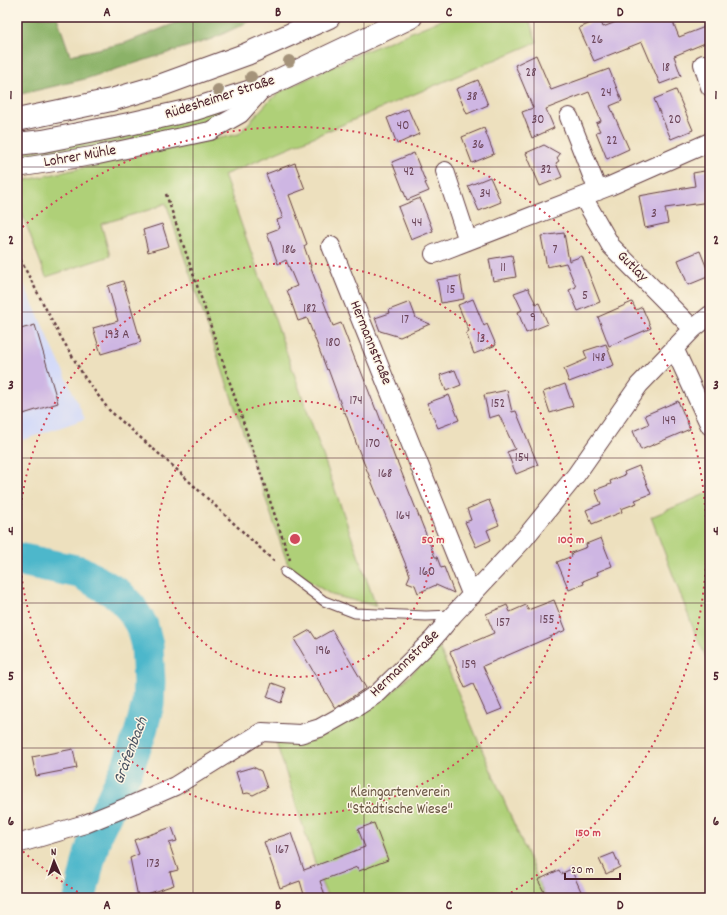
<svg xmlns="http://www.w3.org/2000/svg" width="727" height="915" viewBox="0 0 727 915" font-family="Dekko,sans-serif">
  <rect width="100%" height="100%" fill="#fcf5e5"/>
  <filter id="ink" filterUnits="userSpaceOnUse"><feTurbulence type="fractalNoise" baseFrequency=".025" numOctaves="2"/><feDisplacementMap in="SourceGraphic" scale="8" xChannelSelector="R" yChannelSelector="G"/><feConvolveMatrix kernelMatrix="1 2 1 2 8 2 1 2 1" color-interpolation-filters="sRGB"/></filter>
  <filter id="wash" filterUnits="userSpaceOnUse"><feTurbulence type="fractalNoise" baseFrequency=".012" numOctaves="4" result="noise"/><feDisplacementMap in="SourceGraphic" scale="16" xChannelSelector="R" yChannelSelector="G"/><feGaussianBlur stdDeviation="0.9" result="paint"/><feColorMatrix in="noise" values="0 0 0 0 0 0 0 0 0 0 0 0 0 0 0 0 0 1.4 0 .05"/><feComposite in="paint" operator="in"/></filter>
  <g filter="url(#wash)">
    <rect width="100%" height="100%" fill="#ede0be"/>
    <path fill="#d2d9f9" d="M17 269 85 419 17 442Z"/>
    <path fill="#afd078" stroke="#7c7852" d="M448 17H528L537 42 224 175 376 606 332 595 295 573 287 562 166 203 152 209 101 224 110 256 46 277 17 200V185L22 181 239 134 268 102 280 92 361 53Z
      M236 103 223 117 203 126 148 137 17 160V152Z
      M710 492V666L695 633 651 517Z
      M439 647 477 738 546 898H328L321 882 276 742 312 741 373 707 395 690Z"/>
    <path fill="#8bb268" stroke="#6a684a" d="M17 17H57L70 55 125 43 191 17H259L212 39 85 79 17 95Z"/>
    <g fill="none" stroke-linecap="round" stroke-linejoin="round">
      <path stroke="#4eb7cb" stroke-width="33" d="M17 559 80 572 118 594 131 608 142 626 147 646 149 682 148 704 140 734 127 769 97 831 89 859 80 898"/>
    </g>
    <g id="blocks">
      <path fill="#ceb6e3" d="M629 17H671L679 37 710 25V41L674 56 681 76 660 84 642 42 594 61 579 28 600 19 603 27Z
        M536 55 551 90 609 69 622 101 610 106 629 149 607 159 596 132 600 131 596 123 601 121 589 92 546 109 554 128 532 138 522 112 533 108 515 65Z
        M478 80 488 105 467 114 456 89Z
        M676 90 693 130 671 139 654 99Z
        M408 109 419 134 397 144 387 118Z
        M484 128 494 154 472 163 462 137Z
        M544 145 560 154 557 158 559 161 556 163 562 177 540 186 526 153Z
        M414 153 426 183H425L429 191 407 200 392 162Z
        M295 163 305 189 289 195 307 244 304 246 311 266H310L333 326 341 323 358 367 359 366 376 410H377L396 461H397L435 557H437L441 568 444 567 454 593 436 585 418 593 415 585 407 582 410 575 359 451 345 412 344 413 328 369 327 370 307 318 298 321 287 290 297 286 286 260 278 264 267 233 280 228 277 220 283 218 266 174Z
        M710 170V202L665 208 668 223 645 228 639 196 695 186 693 173Z
        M490 177 501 202 479 211 468 186Z
        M420 198 433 231 411 240 398 207Z
        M162 224 169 246 148 252 143 230Z
        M564 233 569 261 582 256 600 302 578 311 569 290 576 287 566 263 547 267 541 236Z
        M700 251 710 276 688 285 678 260Z
        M512 255 516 277 493 281 489 259Z
        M460 276 464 299 441 303 437 280Z
        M123 281 141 342 101 354 93 328 118 321 108 286Z
        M528 288 536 304 539 303 548 324 526 333 518 312 522 310 514 293Z
        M473 299 484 326 487 324 496 345 474 354 466 333 469 331 458 305Z
        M410 302 416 318 430 324 400 337 380 331 375 318 390 313 389 310Z
        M632 302 636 310 642 307 651 328 609 346 598 317Z
        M35 325 58 403 17 416V330Z
        M606 344 614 365 569 382 564 369 587 359 584 351Z
        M455 370 461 385 446 391 440 375Z
        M565 384 573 406 550 413 543 392Z
        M507 390 512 412 516 411 538 465 516 474 507 452 515 449 499 415 489 418 484 395Z
        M449 395 459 420 438 428 427 403Z
        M678 401 690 429 641 450 633 431 649 424 645 415Z
        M639 466 651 494 635 500 637 503 621 509 622 512 592 524 586 510 601 504 595 490 611 484 610 481 625 475 624 472Z
        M489 500 499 525 487 530 491 540 476 547 465 522 471 520 467 509Z
        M601 538 612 566 597 572 598 575 583 581 584 584 569 590 557 562 572 556 571 553 587 547 586 544Z
        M554 600 566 630 483 666 502 709 487 715 473 684 465 688 450 652 494 633 486 614 507 605 510 612 526 605 528 610Z
        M310 630 316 639 332 630 366 688 335 708 294 639Z
        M272 683 286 688 281 703 267 697Z
        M73 749 77 768 36 776 32 757Z
        M253 767 261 771 267 788 253 795 248 793 243 794 236 772Z
        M374 823 388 860 359 871 357 867 320 881 326 898H305L300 881 280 888 264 842 291 833 304 870 365 847 358 829Z
        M172 827 177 841 169 843 178 870 170 872 174 885 138 897 130 858 139 854 134 840Z
        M614 853 620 867 606 874 599 859Z
        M571 869 584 898H547L538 880 559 870 561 874Z"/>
    </g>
  </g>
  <g filter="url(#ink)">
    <use href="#blocks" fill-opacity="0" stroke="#623c41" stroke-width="1"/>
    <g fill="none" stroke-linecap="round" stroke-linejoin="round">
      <defs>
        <path id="service" d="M285 572 324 601 355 613 426 616 453 615"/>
        <path id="minor" d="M703 64 710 87
          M569 117 598 191
          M17 168 98 155 210 131 240 114 264 87
          M445 171 468 241
          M583 197 611 246 693 329
          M331 246 472 596
          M434 254 610 186 710 142
          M674 348 710 426
          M17 844 85 824 134 804 175 786 262 732 300 734 320 728 352 710 378 693 433 639 453 615 524 539 576 475 639 385 693 329 710 315"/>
        <path id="tertiary" d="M17 144 43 141 129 124 195 109 264 87 411 17"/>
        <path id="secondary" d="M17 120 111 100 159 86 247 54 329 17"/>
      </defs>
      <use href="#service" stroke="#623c41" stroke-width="11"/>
      <use href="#minor" stroke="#623c41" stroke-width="20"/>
      <use href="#tertiary" stroke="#623c41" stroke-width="24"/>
      <use href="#secondary" stroke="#623c41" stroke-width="24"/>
      <path stroke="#623c41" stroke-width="2.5" stroke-dasharray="3 3" stroke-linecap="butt" d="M166 194 290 560
        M17 248 21 261 58 332 85 378 109 410 175 468 276 563"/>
      <use href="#service" stroke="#fff" stroke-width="9"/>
      <use href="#minor" stroke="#fff" stroke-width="18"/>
      <use href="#tertiary" stroke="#fff" stroke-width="22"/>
      <use href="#secondary" stroke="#fff" stroke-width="22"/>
    </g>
    <g fill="#a4937a">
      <circle cx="289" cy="61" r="6"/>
      <circle cx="251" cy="77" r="6"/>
      <circle cx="218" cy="90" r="6"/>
    </g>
  </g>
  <path fill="none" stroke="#4a1f2b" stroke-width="1" stroke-opacity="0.55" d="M193 17V898M364 17V898M534 17V898M17 167H710M17 312H710M17 458H710M17 603H710M17 748H710"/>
  <g fill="none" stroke="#d1495b" stroke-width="2" stroke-dasharray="2 4">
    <circle cx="295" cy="539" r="138"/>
    <circle cx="295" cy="539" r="276"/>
    <path d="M88 898A414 414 0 0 1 18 847M18 231A414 414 0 1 1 502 898"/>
  </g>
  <g text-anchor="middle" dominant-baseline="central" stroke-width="3" stroke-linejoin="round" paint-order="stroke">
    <g font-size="13" fill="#6b4559">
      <text x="597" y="40">26</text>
      <text x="666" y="68">18</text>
      <text x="531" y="73">28</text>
      <text x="606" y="93">24</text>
      <text x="472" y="97">38</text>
      <text x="538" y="120">30</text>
      <text x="675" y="120">20</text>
      <text x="403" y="126">40</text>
      <text x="612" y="141">22</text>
      <text x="478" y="145">36</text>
      <text x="546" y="170">32</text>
      <text x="409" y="172">42</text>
      <text x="485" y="194">34</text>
      <text x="654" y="214">3</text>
      <text x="417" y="223">44</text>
      <text x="289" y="250">186</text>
      <text x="555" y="250">7</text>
      <text x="503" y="268">11</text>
      <text x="451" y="290">15</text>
      <text x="585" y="296">5</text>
      <text x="310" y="309">182</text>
      <text x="533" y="318">9</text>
      <text x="405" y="320">17</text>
      <text x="117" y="335">193 A</text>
      <text x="481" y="339">13</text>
      <text x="333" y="343">180</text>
      <text x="599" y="358">148</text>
      <text x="356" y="401">174</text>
      <text x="498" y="404">152</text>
      <text x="669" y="421">149</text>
      <text x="373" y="444">170</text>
      <text x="522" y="458">154</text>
      <text x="385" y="474">168</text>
      <text x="403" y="516">164</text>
      <text x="427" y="572">160</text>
      <text x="547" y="620">155</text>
      <text x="503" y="623">157</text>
      <text x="323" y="651">196</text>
      <text x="469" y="665">159</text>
      <text x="282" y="850">167</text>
      <text x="153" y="864">173</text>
    </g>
    <g font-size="15" fill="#4a1f2b" stroke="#fcf5e5">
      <text transform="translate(220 98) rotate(-18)">Rüdesheimer Straße</text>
      <text transform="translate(80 157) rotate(-10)">Lohrer Mühle</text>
      <text transform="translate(632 267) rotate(45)">Gutlay</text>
      <text transform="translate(370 343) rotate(68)">Hermannstraße</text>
      <text transform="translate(405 664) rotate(-44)">Hermannstraße</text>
    </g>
    <g font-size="15" fill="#685442" stroke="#fcf5e5">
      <text x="400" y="793">Kleingartenverein<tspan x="400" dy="17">"Städtische Wiese"</tspan></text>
    </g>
    <g font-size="16" font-style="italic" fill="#4b5463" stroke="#fcf5e5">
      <text transform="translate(131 751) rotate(-69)">Gräfenbach</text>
    </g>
  </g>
  <circle cx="295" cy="539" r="6" fill="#d1495b" stroke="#fcf5e5" stroke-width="2"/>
  <g font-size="12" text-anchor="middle" font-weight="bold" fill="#d1495b" stroke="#fcf5e5" stroke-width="3" stroke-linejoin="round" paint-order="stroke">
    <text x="433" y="543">50 m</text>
    <text x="571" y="543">100 m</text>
    <text x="588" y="836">150 m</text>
  </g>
  <rect width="727" height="915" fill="none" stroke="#fcf5e5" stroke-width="44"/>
  <g transform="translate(54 861) rotate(358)" stroke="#fcf5e5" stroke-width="3" paint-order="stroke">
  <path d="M0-3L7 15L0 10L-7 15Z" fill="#4a1f2b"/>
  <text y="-6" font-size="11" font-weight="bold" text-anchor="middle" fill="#4a1f2b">N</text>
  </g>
  <path d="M565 873v6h55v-6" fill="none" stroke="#4a1f2b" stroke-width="2"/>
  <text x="571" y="873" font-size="12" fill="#4a1f2b" stroke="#fcf5e5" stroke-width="3" paint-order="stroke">20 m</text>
  <rect x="22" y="22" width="683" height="871" fill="none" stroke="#4a1f2b" stroke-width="1.5"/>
  <g font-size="13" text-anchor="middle" font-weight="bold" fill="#4a1f2b">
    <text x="107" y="16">A</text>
    <text x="278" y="16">B</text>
    <text x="449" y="16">C</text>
    <text x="620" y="16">D</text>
    <text x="11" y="99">1</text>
    <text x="716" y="99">1</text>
    <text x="11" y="244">2</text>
    <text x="716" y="244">2</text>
    <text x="11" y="389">3</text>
    <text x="716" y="389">3</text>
    <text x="11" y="535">4</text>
    <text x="716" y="535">4</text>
    <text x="11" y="680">5</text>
    <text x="716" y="680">5</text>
    <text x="11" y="825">6</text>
    <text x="716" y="825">6</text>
    <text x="107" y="909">A</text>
    <text x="278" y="909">B</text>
    <text x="449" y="909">C</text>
    <text x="620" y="909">D</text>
  </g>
</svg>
